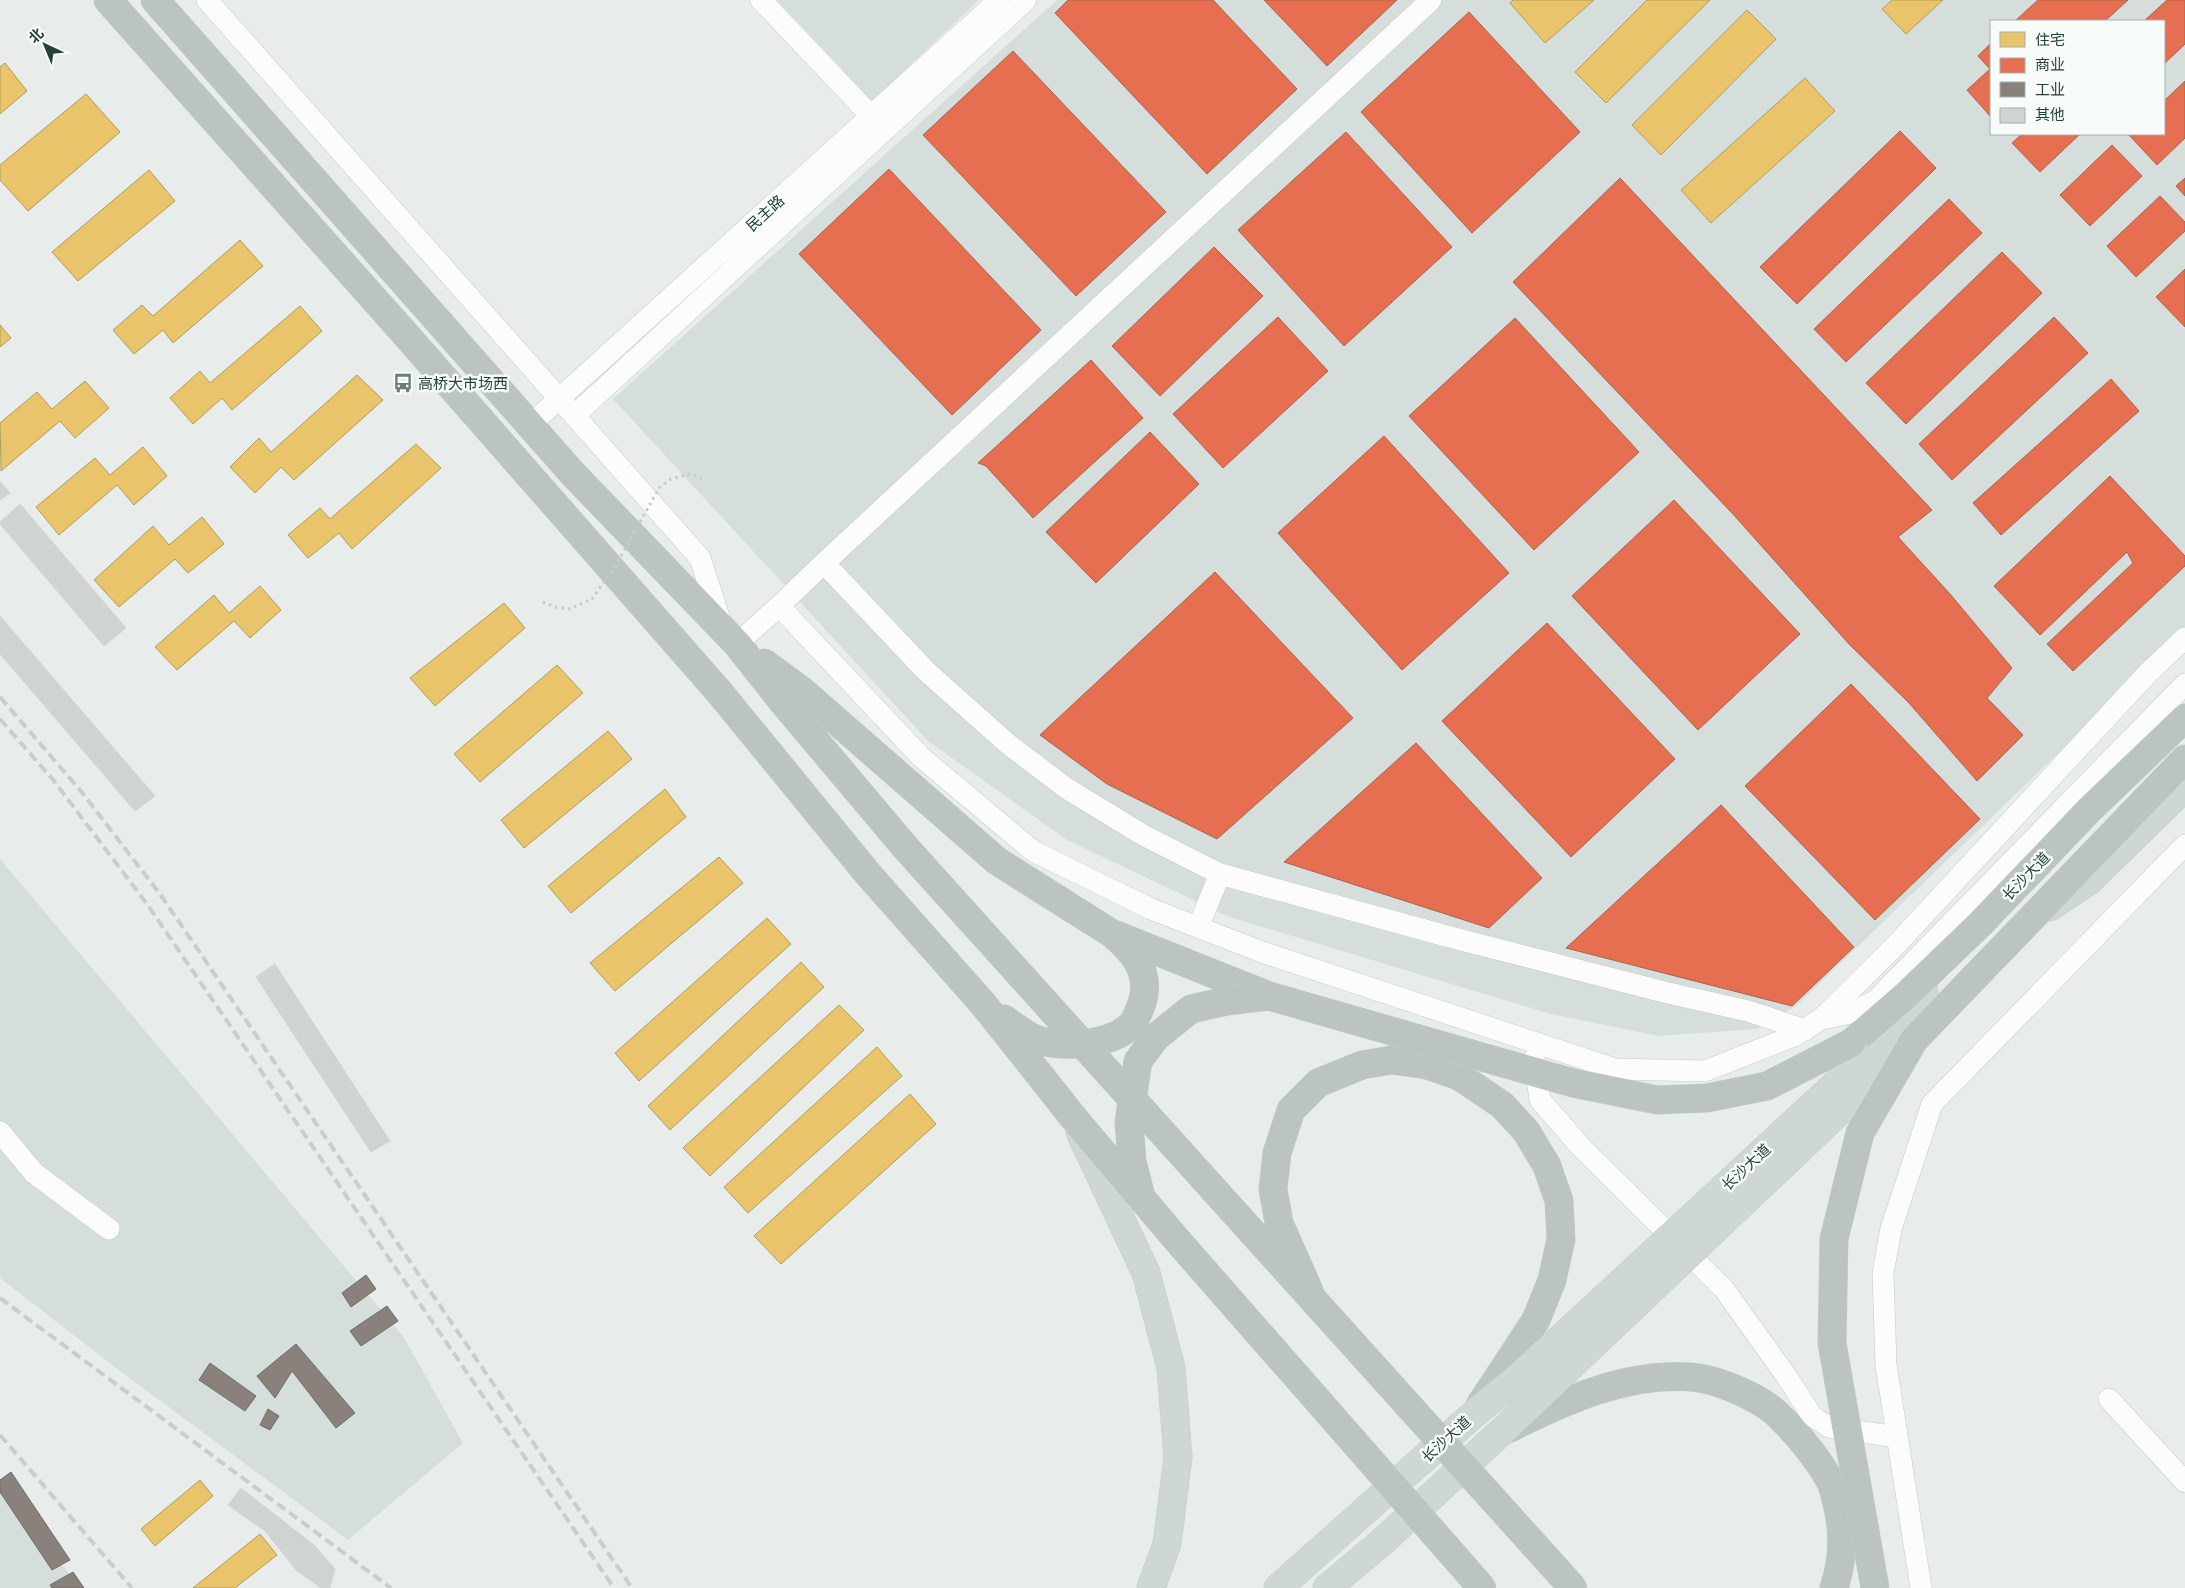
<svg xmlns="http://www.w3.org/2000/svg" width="2185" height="1588" viewBox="0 0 2185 1588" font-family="Montserrat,'Noto Sans SC',sans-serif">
  <rect width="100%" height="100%" fill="#e8edeb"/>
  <path fill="#d6dedb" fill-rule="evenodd" d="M777 0H979L872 101Z
    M1057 0H2185V631L1797 1005 1757 1029 1659 1036 1551 1014 1229 917 1067 840 928 741 613 399ZM1991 21H2164V134H1991Z
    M0 859 403 1336 463 1443 348 1540 116 1368 0 1278Z
    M0 1490 81 1588H0Z"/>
  <path fill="#e9c46a" stroke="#ae9d5c" d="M1513 0H1594L1545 43 1510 3Z
    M1647 0H1710L1606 103 1575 72Z
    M1892 0H1943L1906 34 1882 9Z
    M1747 10 1776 39 1661 155 1632 125Z
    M5 63 27 91 0 114V67Z
    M1805 78 1835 111 1711 223 1681 190Z
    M86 94 120 132 28 211 0 180V165Z
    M149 170 175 201 78 281 52 252Z
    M240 240 263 266 173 343 163 330 134 354 113 330 142 305 153 316Z
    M300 306 322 331 232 410 222 398 193 424 170 398 200 371 210 383Z
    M0 325 11 338 0 347Z
    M357 375 383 400 294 480 281 467 255 493 230 467 259 438 271 452Z
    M85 381 109 408 75 438 60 421 1 471 0 423 37 392 52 409Z
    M416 444 441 468 352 549 339 533 308 558 288 535 320 508 330 519Z
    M143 447 167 476 134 505 117 485 59 535 36 507 95 458 110 475Z
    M202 517 224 544 188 573 175 559 119 607 94 580 153 526 169 545Z
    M260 586 281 610 250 638 234 621 177 670 155 647 214 595 229 613Z
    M504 603 525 628 435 706 410 678Z
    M557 665 583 693 480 782 454 754Z
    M608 731 632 759 524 848 501 820Z
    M665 789 686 817 571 913 548 886Z
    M719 857 743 883 615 991 590 963Z
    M767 918 791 944 639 1081 615 1053Z
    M801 962 824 987 670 1130 648 1106Z
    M839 1005 864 1030 710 1176 683 1148Z
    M877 1047 902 1076 748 1213 724 1187Z
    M910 1094 936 1124 781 1264 754 1236Z
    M200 1480 213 1496 155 1546 141 1529Z
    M260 1534 277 1555 235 1588H193Z"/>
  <path fill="#e76f51" stroke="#ac624a" d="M1068 0H1213L1297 89 1207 174 1055 13Z
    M1264 0H1397L1327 66Z
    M2038 0H2128L2105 21H2015Z
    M2167 0H2185V44L2164 64V21H2144Z
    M1469 12 1580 132 1472 233 1361 112Z
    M1991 43V117L1967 90 1990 69 1978 56Z
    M1013 51 1166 212 1076 296 923 135Z
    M2185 81V138L2157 165 2128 134H2164V101Z
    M1900 131 1936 168 1797 304 1760 267Z
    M1346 132 1452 247 1344 346 1238 230Z
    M2022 134H2080L2040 172 2012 143Z
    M2112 145 2142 176 2090 226 2060 195Z
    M889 169 1041 330 952 415 799 254Z
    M1620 178 1932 510 1898 537 1950 594 2012 668 1987 698 2023 735 1977 781 1909 703 1849 644 1732 513 1513 282Z
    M2185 178V196L2176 186Z
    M2160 196 2185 222V231L2136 277 2107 246Z
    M1949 199 1982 233 1846 362 1814 329Z
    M1214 247 1263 296 1160 396 1112 346Z
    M2002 252 2042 293 1906 424 1866 383Z
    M2185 269V327L2156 297Z
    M1278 317 1328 371 1223 468 1173 414Z
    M2054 317 2088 353 1952 480 1919 444Z
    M1515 318 1639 452 1534 550 1409 416Z
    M1091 360 1143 418 1033 518 986 466 978 463Z
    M2111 379 2139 411 2001 535 1973 503Z
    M1150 432 1199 484 1096 583 1046 532Z
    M1384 436 1509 573 1402 670 1278 533Z
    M2110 476 2185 556V566L2073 671 2047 644 2133 563 2127 552 2040 635 1994 586Z
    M1674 500 1800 634 1698 730 1572 596Z
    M1215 572 1353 718 1217 839 1107 784 1040 735Z
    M1547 623 1675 759 1571 857 1442 721Z
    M1851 684 1980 819 1875 920 1745 786Z
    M1416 743 1542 878 1489 928 1284 862Z
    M1721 805 1854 947 1792 1006 1566 948Z"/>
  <path fill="#8a817c" stroke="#6b6e68" d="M366 1275 376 1289 351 1307 342 1293Z
    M387 1306 398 1321 361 1346 350 1331Z
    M296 1344 355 1413 336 1428 292 1371 275 1398 257 1376Z
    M210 1363 256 1396 245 1411 199 1380Z
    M268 1409 279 1416 270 1430 260 1425Z
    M11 1472 70 1560 52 1570 0 1492V1480Z
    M73 1572 84 1588H52L50 1585Z"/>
  <path fill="#cfd4d2" stroke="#d1d6d4" d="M0 481 10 493 0 500Z
    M20 504 126 628 104 646 0 524V522Z
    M0 616 155 796 135 811 0 654Z
    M275 964 390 1141 371 1152 256 977Z
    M241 1488 314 1545 335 1569 330 1588H321L297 1571 265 1531 228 1505Z"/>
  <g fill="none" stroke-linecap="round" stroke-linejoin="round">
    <defs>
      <path id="minor" d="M207 0 700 558 722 626
        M761 0 871 116
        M575 415 1026 0
        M530 425 999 0
        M824 563 926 671 1008 744 1066 788 1143 835 1220 874 1450 937 1664 992 1748 1011 1805 1030
        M779 606 824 563 1431 0
        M737 644 779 606 921 757 1033 851 1151 909 1262 952 1615 1069 1705 1071 1794 1036 1821 1019 1894 947 2148 673 2185 638
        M1198 927 1220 874
        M1822 1019 1846 1014 1874 1002 2185 684
        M1534 1059 1540 1100 1581 1147 1724 1289 1787 1377 1812 1416 1829 1427 1897 1437
        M0 1132 34 1173 109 1229
        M2109 1399 2185 1482
        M1921 1588 1886 1365 1883 1273 1891 1229 1932 1104 2185 845"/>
      <path id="major" d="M2050 907 2089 881 2185 787
        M1863 1059 1924 991
        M1080 1132 1146 1273 1171 1368 1178 1457 1167 1544 1151 1588
        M1278 1588 1475 1413
        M1327 1588 1382 1542 1500 1433"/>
      <path id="highway" d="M108 0 407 336 720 693 868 874 984 1005 1073 1117
        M155 0 573 474 737 644 782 701
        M764 663 801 690 997 861 1111 933 1269 996
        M1004 1019C1013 1025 1023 1033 1033 1038 1059 1049 1112 1046 1132 1024 1135 1021 1137 1015 1139 1011 1153 979 1139 957 1116 937
        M1914 1040 2185 759
        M1851 1043 1905 996 1981 923 2090 809 2185 718
        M1310 1293 1279 1223 1273 1189 1277 1153 1291 1110 1318 1083 1362 1065 1391 1060 1427 1065 1459 1076 1502 1105 1526 1131 1547 1166 1559 1201 1561 1239 1552 1280 1536 1320 1480 1405
        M1510 1428C1566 1400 1625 1373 1690 1377 1714 1378 1757 1396 1776 1413 1794 1430 1819 1459 1830 1481 1833 1486 1834 1493 1836 1499 1844 1529 1844 1558 1834 1588"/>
    </defs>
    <use href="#minor" stroke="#c5cac8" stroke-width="22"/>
    <use href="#major" stroke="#c3ccc9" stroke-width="29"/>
    <use href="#highway" stroke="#c3ccc9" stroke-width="29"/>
    <use href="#minor" stroke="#fcfcfc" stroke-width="21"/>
    <use href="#major" stroke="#cfd7d5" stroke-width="28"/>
    <use href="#highway" stroke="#bcc4c2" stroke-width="28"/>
    <path stroke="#c9cdcc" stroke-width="4" stroke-dasharray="10 5" stroke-linecap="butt" d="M0 697 80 790 160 894 632 1588
      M0 719 54 781 147 904 614 1588
      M0 1298 391 1588
      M0 1435 132 1588"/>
    <defs>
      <path id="major-bridge" d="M1475 1413 1520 1376 1863 1059
        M1500 1433 1905 1049"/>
      <path id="highway-bridge" d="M782 701 905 847 1573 1588
        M1073 1117 1177 1240 1482 1588
        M1141 1197 1132 1161 1129 1122 1138 1061 1156 1037 1191 1009 1227 1001 1269 996 1573 1083 1657 1100 1707 1098 1767 1086 1851 1043
        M1875 1588 1832 1343 1834 1239 1860 1133 1914 1040"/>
    </defs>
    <use href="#major-bridge" stroke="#c3ccc9" stroke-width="29" stroke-linecap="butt"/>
    <use href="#highway-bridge" stroke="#c3ccc9" stroke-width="29" stroke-linecap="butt"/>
    <path stroke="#c3ccca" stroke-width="3" stroke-dasharray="2.5 4" stroke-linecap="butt" d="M543 602 555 607 569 609 592 599 618 562 659 488 671 479 689 474 702 478"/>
    <use href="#major-bridge" stroke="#cfd7d5" stroke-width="28"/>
    <use href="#highway-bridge" stroke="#bcc4c2" stroke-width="28"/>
  </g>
  <defs>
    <symbol id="bus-bare" viewBox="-9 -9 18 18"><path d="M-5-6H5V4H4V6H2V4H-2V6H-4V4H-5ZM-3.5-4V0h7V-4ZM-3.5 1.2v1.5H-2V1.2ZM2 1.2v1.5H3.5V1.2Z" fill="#697e78" stroke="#f7fbf9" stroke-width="2.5" paint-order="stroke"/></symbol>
  </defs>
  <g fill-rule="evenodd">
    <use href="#bus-bare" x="389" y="369" width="28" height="28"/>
  </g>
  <g text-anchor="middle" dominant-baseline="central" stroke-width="5" stroke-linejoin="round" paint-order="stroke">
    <g font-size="15" fill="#24423a" stroke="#f7fbf9">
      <text transform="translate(765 213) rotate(-42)">民主路</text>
      <text transform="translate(2026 876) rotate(-46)">长沙大道</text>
      <text transform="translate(1746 1167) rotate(-43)">长沙大道</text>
      <text transform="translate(1446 1439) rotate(-42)">长沙大道</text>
    </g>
    <g font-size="15" fill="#24423a" stroke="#f7fbf9" text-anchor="start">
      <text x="418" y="383">高桥大市场西</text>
    </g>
  </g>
  <rect x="1990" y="20" width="175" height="115" fill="#f7fbf9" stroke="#a3b1ad"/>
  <rect x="2000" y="32" width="25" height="15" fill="#e9c46a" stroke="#a3b1ad"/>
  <text x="2035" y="45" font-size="15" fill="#24423a">住宅</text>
  <rect x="2000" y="58" width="25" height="15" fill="#e76f51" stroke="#a3b1ad"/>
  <text x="2035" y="70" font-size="15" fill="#24423a">商业</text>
  <rect x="2000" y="82" width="25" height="15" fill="#8a817c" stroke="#a3b1ad"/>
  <text x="2035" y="95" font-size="15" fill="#24423a">工业</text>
  <rect x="2000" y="108" width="25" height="15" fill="#cfd4d2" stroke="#a3b1ad"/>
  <text x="2035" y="120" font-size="15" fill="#24423a">其他</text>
  <g transform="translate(45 45) rotate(316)" stroke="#f7fbf9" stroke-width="4" paint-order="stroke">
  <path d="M0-4L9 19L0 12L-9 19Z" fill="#24423a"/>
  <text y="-8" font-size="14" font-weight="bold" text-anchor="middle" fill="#24423a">北</text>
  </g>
</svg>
